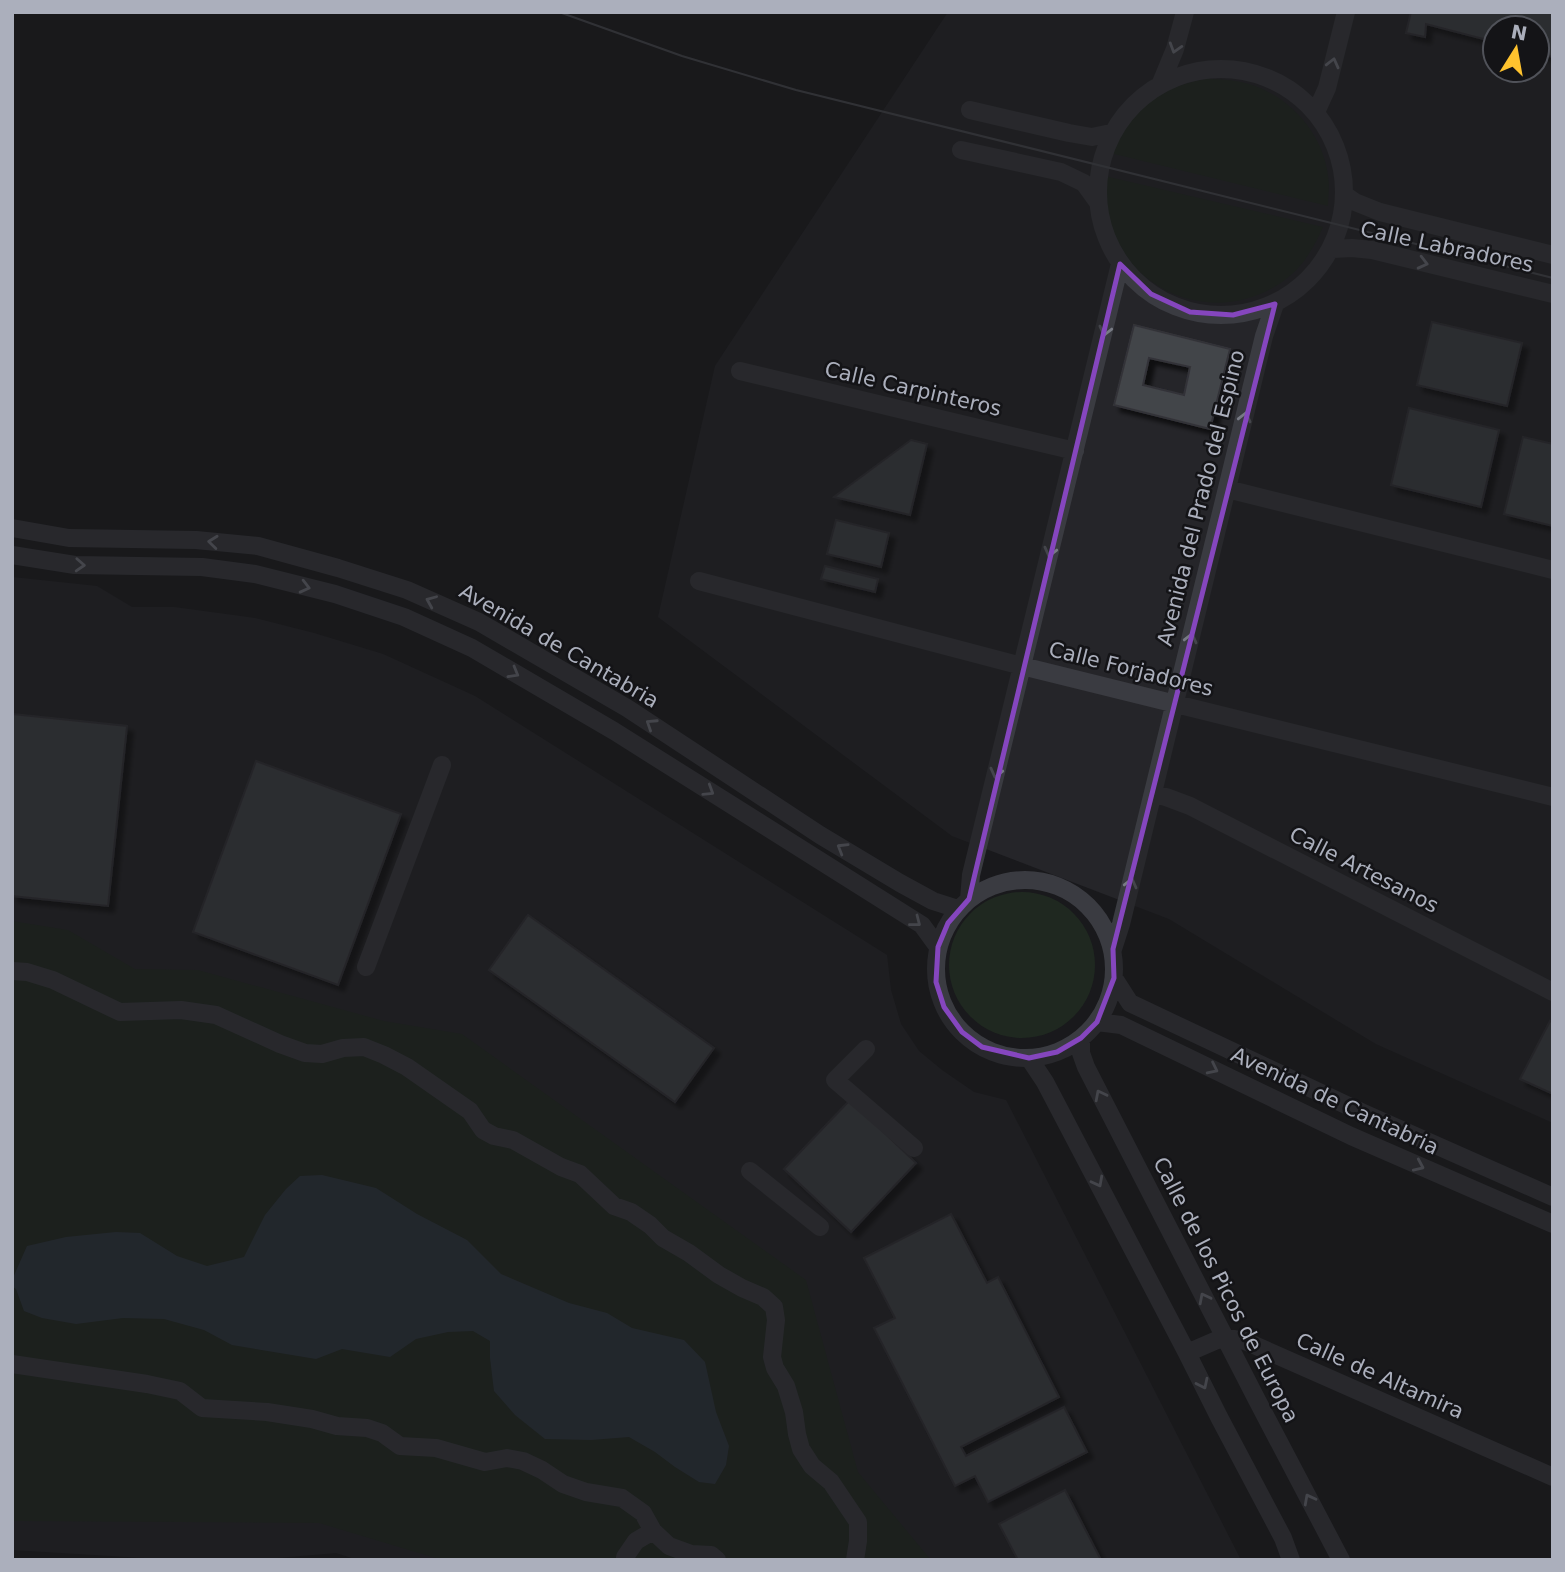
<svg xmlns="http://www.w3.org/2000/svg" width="1565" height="1572" viewBox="0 0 1565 1572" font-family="'DejaVu Sans',sans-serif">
  <defs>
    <filter id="shadow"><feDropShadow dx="6" dy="6" stdDeviation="2" flood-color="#0009"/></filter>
  </defs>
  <rect width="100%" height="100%" fill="#19191c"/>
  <path fill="#252529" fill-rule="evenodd" d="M948 12H1553V1123L1376 1044 1169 919 952 836 658 617 715 366ZM1495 28H1537V70H1495Z
    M12 577 97 586 132 607H174L255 618 314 633 383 654 475 696 887 955 891 990 901 1024 919 1051 942 1070 974 1092 1006 1100 1241 1560H358L336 1553 253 1560H177L12 1550Z"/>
  <path fill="#1f2820" d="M1206 79C1223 79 1239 80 1255 86 1296 101 1327 140 1329 185 1329 192 1328 199 1328 206L1110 153C1114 145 1118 136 1123 128 1142 98 1173 85 1206 79Z
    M1105 176 1323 227C1315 245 1306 262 1291 275 1228 329 1134 300 1109 223 1103 208 1104 192 1105 176Z
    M949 965a73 73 0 1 1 146 0a73 73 0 1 1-146 0Z
    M12 921 68 930 135 969 198 970 384 1021 462 1034 806 1280 858 1472 931 1560H442L319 1523 12 1521Z"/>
  <path fill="#2e3841" d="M322 1175 376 1188 417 1214 467 1240 501 1274 569 1303 607 1313 632 1328 684 1340 705 1362 716 1412 729 1446 726 1465 715 1484 699 1482 675 1467 655 1452 629 1437 591 1440 545 1439 515 1415 494 1391 490 1358V1341L473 1331 448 1332 416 1339 390 1357 342 1349 316 1359 232 1345 204 1330 164 1319 123 1318 76 1324 42 1318 24 1311 16 1289 12 1286V1280L27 1246 66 1237 116 1232 140 1233 177 1256 207 1266 244 1257 265 1215 286 1189 300 1176Z"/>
  <path fill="#434449" stroke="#333338" stroke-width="2" fill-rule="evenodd" filter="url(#shadow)" d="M1411 12H1553V57L1537 53V28H1495V42L1426 24 1425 37 1406 33Z
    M1432 322 1522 343 1507 406 1417 385Z
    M1134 325 1230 349 1210 429 1114 405ZM1149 358 1190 367 1184 395 1143 385Z
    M1409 408 1499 430 1481 507 1391 485Z
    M1523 437 1553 444V526L1504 514Z
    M911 440 927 444 910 515 834 497Z
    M836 520 889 533 881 567 827 554Z
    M825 566 878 579 875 592 821 579Z
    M12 714 127 726 108 906 12 896Z
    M256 761 401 814 338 985 193 932Z
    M528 915 714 1048 675 1102 489 970Z
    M1550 1021 1553 1023V1094L1520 1079Z
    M850 1100 916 1163 851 1232 784 1169Z
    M951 1214 987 1283 998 1277 1059 1397 961 1447 966 1456 1064 1407 1087 1452 988 1502 975 1476 955 1486 874 1328 895 1318 864 1258Z
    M1065 1490 1101 1560H1018L999 1524Z"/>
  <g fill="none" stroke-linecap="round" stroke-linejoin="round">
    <path stroke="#3a3b41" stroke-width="18" d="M1098 192a123 123 0 1 1 246 0a123 123 0 1 1-246 0Z
      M1161 83 1175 49 1185 12
      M970 110 1069 133 1092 137 1111 133
      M1316 112 1327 88 1346 12
      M961 150 1061 172 1084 183 1097 201
      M1345 195 1355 202 1380 212 1553 255
      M1332 249 1352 248 1372 250 1553 294
      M740 371 1075 451
      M1227 489 1553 570
      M12 528 69 538 196 540 258 546 338 568 407 590 479 622 627 708 820 835 900 883 933 901 958 909
      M12 555 75 565 202 567 255 574 335 594 404 617 472 648 614 731 922 925 938 947
      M699 581 1022 666 1553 797
      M1153 794 1166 797 1190 806 1553 992
      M936 969a89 89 0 1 1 178 0a89 89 0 1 1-178 0Z
      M969 899 971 875 1120 264
      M1113 949 1121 924 1264 336 1275 304
      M366 967 442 765
      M12 971 27 972 53 980 120 1012 181 1010 216 1015 280 1044 305 1053 322 1054 343 1048 364 1047 384 1055 407 1067 470 1111 483 1130 494 1136 513 1140 561 1167 580 1174 614 1206 631 1212 650 1225 663 1238 689 1253 719 1275 742 1288 763 1297 774 1307 776 1320 772 1357 775 1368 786 1386 794 1412 797 1434 801 1449 812 1466 831 1482 858 1522V1541L855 1560
      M1114 978 1130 1003 1361 1112 1553 1197
      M1097 1022 1121 1025 1351 1136 1553 1224
      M1081 1038V1053L1086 1067 1257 1400 1341 1560
      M866 1049 835 1080 914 1148
      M1029 1058 1045 1082 1187 1353 1219 1417 1283 1538 1291 1560
      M750 1171 820 1227
      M1187 1353 1224 1337 1245 1341 1553 1477
      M12 1364 147 1384 180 1391 202 1408 267 1412 312 1419 337 1426 367 1428 382 1433 400 1446 436 1448 485 1462 507 1458 523 1461 542 1470 563 1484 586 1492 622 1498 643 1513 653 1531 669 1546 691 1554 711 1555 717 1560
      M625 1560V1557L636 1541 653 1531"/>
    <path stroke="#4d4f56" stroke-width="2" d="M559 12 682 56 796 90 1553 278"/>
  </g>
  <defs><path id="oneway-chevron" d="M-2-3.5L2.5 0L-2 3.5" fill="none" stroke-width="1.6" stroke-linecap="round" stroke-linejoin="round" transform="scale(1.75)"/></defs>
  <g stroke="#787b85">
    <use href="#oneway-chevron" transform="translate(1175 48) rotate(107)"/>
    <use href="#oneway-chevron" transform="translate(1333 63) rotate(-76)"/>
    <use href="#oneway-chevron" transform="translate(1423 263) rotate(14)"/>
    <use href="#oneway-chevron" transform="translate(1105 331) rotate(104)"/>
    <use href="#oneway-chevron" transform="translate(1245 417) rotate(-76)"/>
    <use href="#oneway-chevron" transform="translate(213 542) rotate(-174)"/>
    <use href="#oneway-chevron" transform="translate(1050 552) rotate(104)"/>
    <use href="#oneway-chevron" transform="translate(80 565) rotate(3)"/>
    <use href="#oneway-chevron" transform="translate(305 587) rotate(14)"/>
    <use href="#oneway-chevron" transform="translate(431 601) rotate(-157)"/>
    <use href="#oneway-chevron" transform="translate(1191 638) rotate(-76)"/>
    <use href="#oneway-chevron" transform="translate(514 673) rotate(30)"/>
    <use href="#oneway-chevron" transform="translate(651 724) rotate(-147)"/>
    <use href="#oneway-chevron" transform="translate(996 773) rotate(104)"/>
    <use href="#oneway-chevron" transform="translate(709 791) rotate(32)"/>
    <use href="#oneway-chevron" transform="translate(842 848) rotate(-149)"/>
    <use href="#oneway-chevron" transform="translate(1131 883) rotate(-76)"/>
    <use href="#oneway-chevron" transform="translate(916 922) rotate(38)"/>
    <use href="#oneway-chevron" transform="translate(1213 1069) rotate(26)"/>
    <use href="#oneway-chevron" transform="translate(1100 1095) rotate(-117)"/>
    <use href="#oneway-chevron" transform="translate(1419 1166) rotate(24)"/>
    <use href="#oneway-chevron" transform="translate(1098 1182) rotate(62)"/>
    <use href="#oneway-chevron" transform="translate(1204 1298) rotate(-117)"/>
    <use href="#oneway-chevron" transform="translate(1203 1384) rotate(64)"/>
    <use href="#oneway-chevron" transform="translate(1309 1499) rotate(-118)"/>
  </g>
  <path d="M0 0H1565V1572H0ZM1120 264 1151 294 1190 312 1233 315 1275 304 1113 949 1114 978 1097 1022 1081 1038 1057 1052 1029 1058 982 1047 962 1032 944 1007 936 982 938 947 948 923 969 899Z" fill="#19191c" fill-opacity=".55" fill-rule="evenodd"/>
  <path fill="none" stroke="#8546be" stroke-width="5" stroke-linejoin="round" d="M1120 264 1151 294 1190 312 1233 315 1275 304 1113 949 1114 978 1097 1022 1081 1038 1057 1052 1029 1058 982 1047 962 1032 944 1007 936 982 938 947 948 923 969 899Z"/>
  <g text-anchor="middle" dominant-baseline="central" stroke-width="5" stroke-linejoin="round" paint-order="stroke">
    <g font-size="21" fill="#abafbc" stroke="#141417">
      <text transform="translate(1447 247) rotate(12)">Calle Labradores</text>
      <text transform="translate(913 389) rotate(13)">Calle Carpinteros</text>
      <text transform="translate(1201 498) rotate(-76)">Avenida del Prado del Espino</text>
      <text transform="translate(559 646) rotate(30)">Avenida de Cantabria</text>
      <text transform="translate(1131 669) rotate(14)">Calle Forjadores</text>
      <text transform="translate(1364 870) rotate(27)">Calle Artesanos</text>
      <text transform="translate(1335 1101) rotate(25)">Avenida de Cantabria</text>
      <text transform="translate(1226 1290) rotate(63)">Calle de los Picos de Europa</text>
      <text transform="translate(1380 1376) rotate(24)">Calle de Altamira</text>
    </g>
  </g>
  <rect width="1565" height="1572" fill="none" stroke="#abafbc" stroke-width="28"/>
  <g transform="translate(1516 49) rotate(11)"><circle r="33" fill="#141417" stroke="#505259" stroke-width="2"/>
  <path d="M0-5L12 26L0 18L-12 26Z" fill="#ffc32e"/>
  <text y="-10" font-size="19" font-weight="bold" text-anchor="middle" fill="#abafbc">N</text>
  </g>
</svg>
